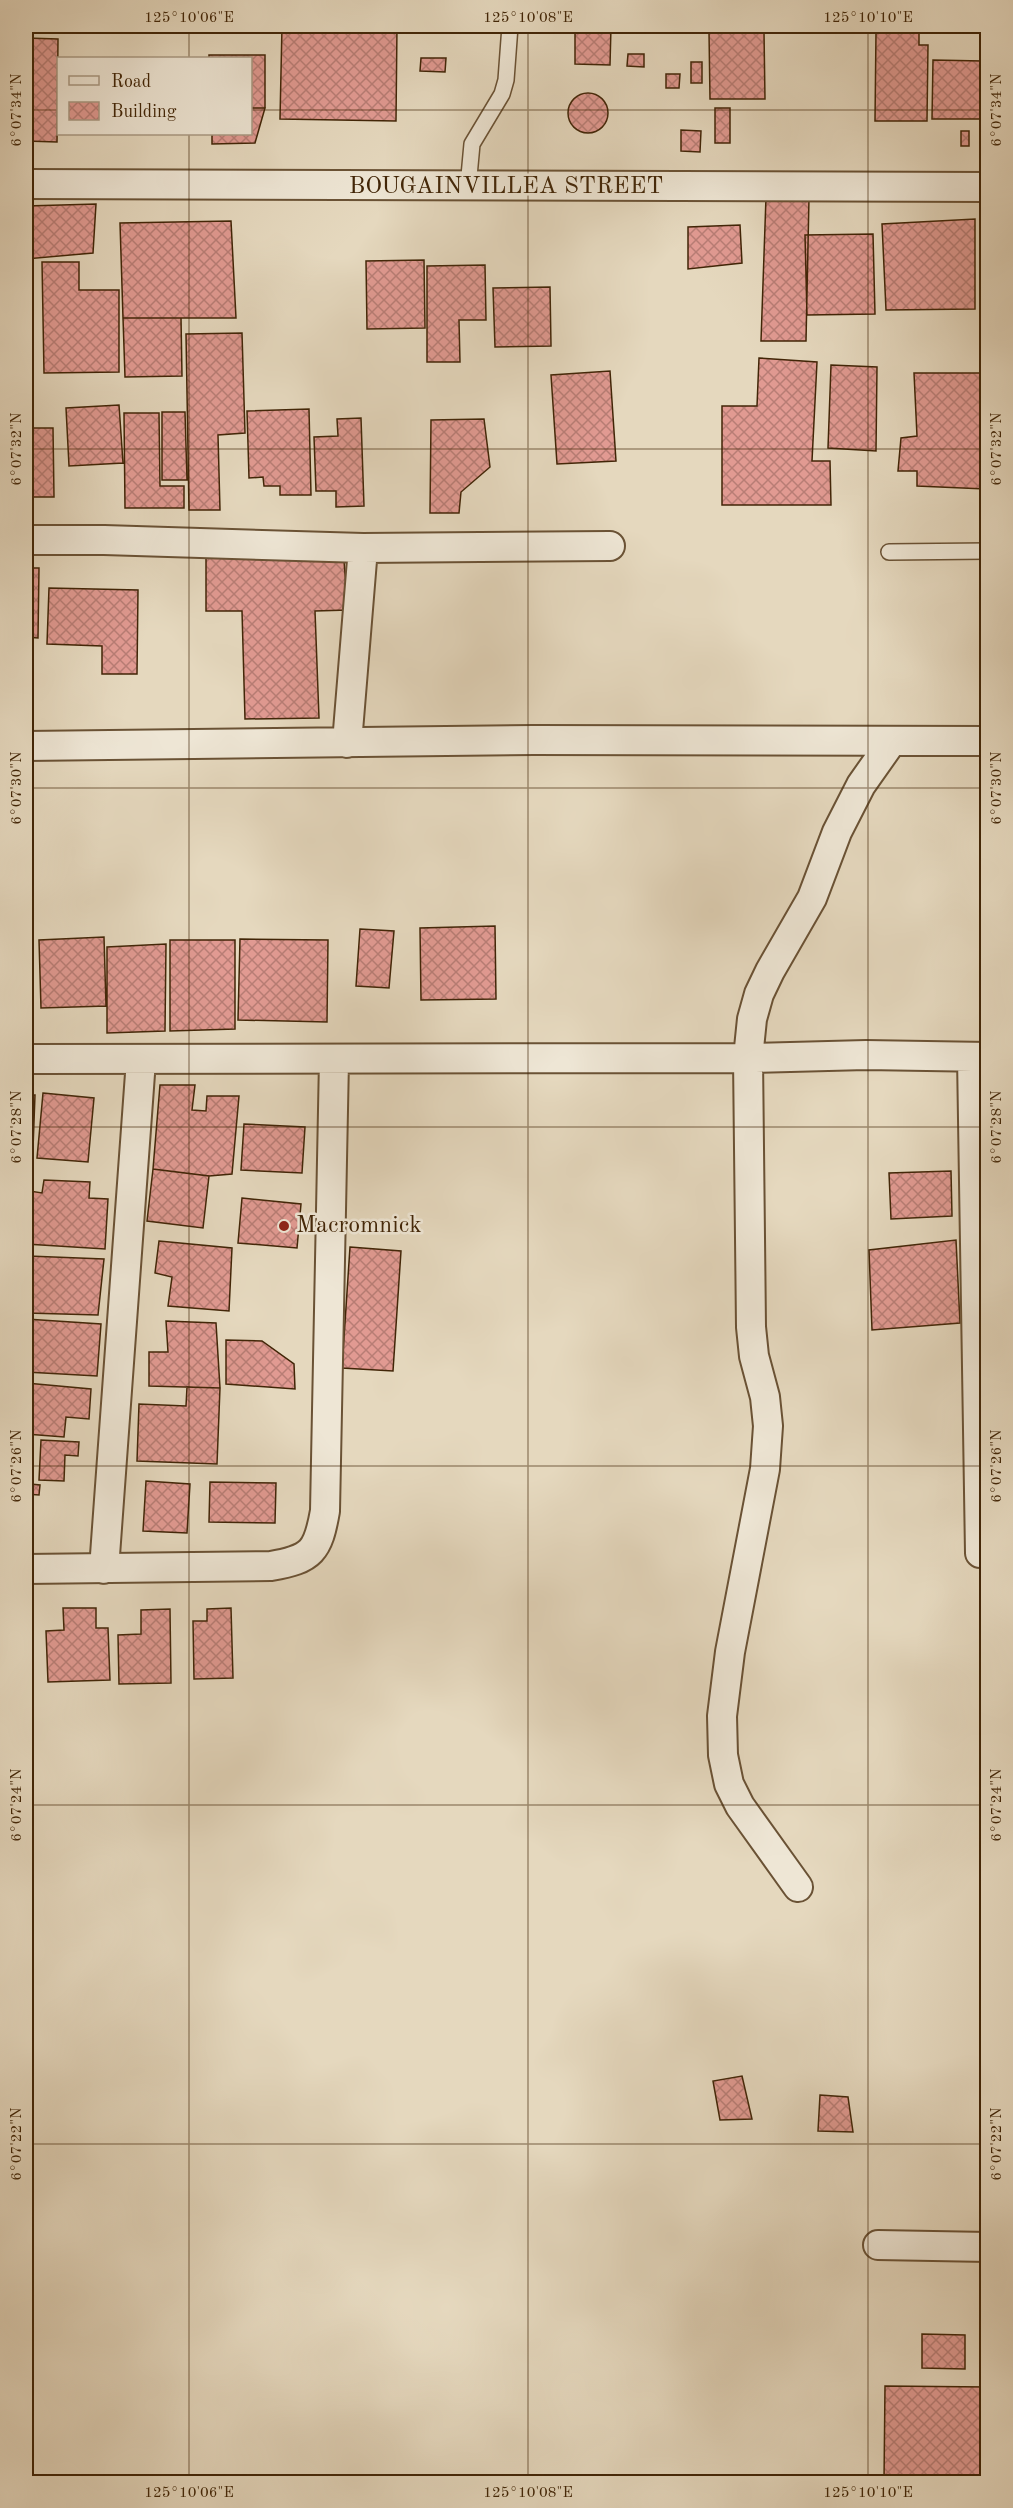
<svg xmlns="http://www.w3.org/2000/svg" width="1013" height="2508" viewBox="0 0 1013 2508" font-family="'Old Standard TT',serif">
  <defs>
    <pattern id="building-cross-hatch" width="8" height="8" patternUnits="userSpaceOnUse" patternTransform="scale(1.5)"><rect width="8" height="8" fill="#e19a92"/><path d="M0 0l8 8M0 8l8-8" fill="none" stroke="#b87d75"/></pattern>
  </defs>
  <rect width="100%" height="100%" fill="#e5d8be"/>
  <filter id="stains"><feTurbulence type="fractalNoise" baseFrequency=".00333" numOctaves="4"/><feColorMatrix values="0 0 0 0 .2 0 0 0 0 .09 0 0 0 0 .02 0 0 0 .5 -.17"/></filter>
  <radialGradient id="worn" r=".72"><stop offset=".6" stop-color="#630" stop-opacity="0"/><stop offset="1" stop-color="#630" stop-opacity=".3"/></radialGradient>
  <path fill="url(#building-cross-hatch)" stroke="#412507" stroke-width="1.5" d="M282 26H397L396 121 280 119Z
    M889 26H919V45H928L927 121H875L876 32H889Z
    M575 27H611L610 65 575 64Z
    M709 32H764L765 99H710Z
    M985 35H988V81H985Z
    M26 38 58 39 57 142 26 141Z
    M628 54H644V67L627 66Z
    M209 55H265V108H250V58H209Z
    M421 58H446L445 72 420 71Z
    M933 60 982 61V119H932Z
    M691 62H702V83H691Z
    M666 74H680L679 88H666Z
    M568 113a20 20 0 1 1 40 0a20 20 0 1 1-40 0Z
    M250 108H265L255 143 212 144V134H250Z
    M715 108H730V143H715Z
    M681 130 701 131 700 152 681 151Z
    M961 131H969V146H961Z
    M766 197 809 198 806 341H761Z
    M96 204 93 253 26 259V206Z
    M985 213H988V297L987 296Z
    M975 219V309L886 310 882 224Z
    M231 221 236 318H123L120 223Z
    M740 225 742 263 688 269V227Z
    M873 234 875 314 807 315 805 235Z
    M424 260 425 328 367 329 366 261Z
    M42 262H79V290H119V372L44 373Z
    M485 265 486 320H459L460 362H427V266Z
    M550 287 551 346 495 347 493 288Z
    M123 318H181L182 376 125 377Z
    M242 333 245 433 218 435 220 510H189L186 334Z
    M759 358 817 362 812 461H830L831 505H722V406H757Z
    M831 365 877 367 876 451 828 448Z
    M610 371 616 461 557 464 551 375Z
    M914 373H985V489L917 486V471H898L901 438 917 436Z
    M119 405 123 463 69 466 66 408Z
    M309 409 311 495H280V486H264L263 477 249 478 247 411Z
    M162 412H185L187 480H162Z
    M124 413H159L160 486H184V508H125Z
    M361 418 364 506 336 507V491H316L314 437 338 436 337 419Z
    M484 419 490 467 461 492 459 513H430L431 420Z
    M26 428H53L54 497H26Z
    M206 557 344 561 348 610 315 611 319 718 245 719 242 611H206Z
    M26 568H39L38 638 26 637Z
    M49 588 138 590 137 674H102V646L47 644Z
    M495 926 496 999 421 1000 420 928Z
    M360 929 394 931 389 988 356 986Z
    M104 937 106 1006 41 1008 39 940Z
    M240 939 328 940 327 1022 238 1020Z
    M170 940H235V1029L170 1031Z
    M166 944 165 1031 107 1033V947Z
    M160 1085H195L192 1110 206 1111 207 1096H239L232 1174 209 1176 153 1169Z
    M43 1093 94 1098 88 1162 37 1158Z
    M26 1095H35L32 1175H26Z
    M244 1124 305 1127 302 1173 241 1170Z
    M153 1169 209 1176 203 1228 147 1221Z
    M951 1171 952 1216 891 1219 889 1173Z
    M44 1180 90 1182 89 1198 108 1199 105 1249 26 1244 30 1191 42 1193Z
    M26 1191H30L26 1222Z
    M242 1198 301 1204 297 1248 238 1243Z
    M956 1240 960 1323 872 1330 869 1250Z
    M159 1241 232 1248 229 1311 168 1306 172 1277 155 1273Z
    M350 1247 401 1251 393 1371 342 1368Z
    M26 1256H28L27 1313H26Z
    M28 1256 104 1259 98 1315 27 1313Z
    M26 1319 101 1324 97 1376 26 1372Z
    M166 1321 216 1323 220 1388 149 1386V1352H168Z
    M226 1340 262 1341 294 1364 295 1389 226 1384Z
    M26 1383 91 1389 89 1419 66 1417 64 1437 26 1434Z
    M187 1387 220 1388 217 1464 137 1461 139 1404 186 1406Z
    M41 1440 79 1442 78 1456 65 1455 64 1481 39 1480Z
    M26 1451H32L30 1484 40 1485 39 1495 26 1494Z
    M146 1481 190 1484 187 1533 143 1531Z
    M210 1482 276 1483 275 1523 209 1522Z
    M63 1608H96V1628H108L110 1680 48 1682 46 1631 64 1630Z
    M231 1608 233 1678 194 1679 193 1621H207V1609Z
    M170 1609 171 1683 119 1684 118 1635 141 1634V1610Z
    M742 2076 752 2119 720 2120 713 2081Z
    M820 2095 848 2097 853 2132 818 2131Z
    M922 2334 965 2335V2369L922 2368Z
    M885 2386 988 2387V2482H884Z"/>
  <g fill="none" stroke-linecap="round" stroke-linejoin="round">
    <defs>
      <path id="lane" d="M468 187 472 144 502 94 506 80 510 26
        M889 552 988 551"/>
      <path id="street" d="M26 184 988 187
        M26 540H104L363 548 610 546
        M347 743 363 548
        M26 746 534 740 988 741
        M972 1057 980 1553
        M26 1059 748 1058 866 1055 988 1057
        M26 1569 271 1566C312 1559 318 1551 325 1511L334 1060
        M104 1569 141 1060
        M798 1887 740 1806 729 1784 723 1755 722 1716 730 1652 765 1469 768 1426 765 1397 754 1356 751 1327 748 1058 752 1019 759 994 770 971 812 898 837 832 861 785 892 741
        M878 2245 988 2247"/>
    </defs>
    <use href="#lane" stroke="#6a5235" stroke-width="18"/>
    <use href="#street" stroke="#6a5235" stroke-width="32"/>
    <use href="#lane" stroke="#eee6d5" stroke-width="15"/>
    <use href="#street" stroke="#eee6d5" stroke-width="28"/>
  </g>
  <path fill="none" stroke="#412507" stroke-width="1.5" stroke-opacity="0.45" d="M189 26V58M528 26V2482M868 26V2482M26 110H58M250 110H988M189 134V2482M26 449H988M26 788H988M26 1127H988M26 1466H988M26 1805H988M26 2144H988"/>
  <circle fill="#8f2418" stroke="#eee6d5" stroke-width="2" cx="284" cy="1226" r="6"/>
  <g text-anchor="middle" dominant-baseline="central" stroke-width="5" stroke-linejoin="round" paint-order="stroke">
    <g font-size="24" fill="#412507" stroke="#eee6d5">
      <text x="506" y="187">BOUGAINVILLEA STREET</text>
    </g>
    <g font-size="24" fill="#412507" stroke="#eee6d5" text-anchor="start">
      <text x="296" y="1226">Macromnick</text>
    </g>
  </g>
  <rect width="1013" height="2508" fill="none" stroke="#e5d8be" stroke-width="66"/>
  <rect x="57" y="57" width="195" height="78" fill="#eee6d5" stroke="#a99983" stroke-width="1.5"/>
  <rect x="69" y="76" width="30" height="9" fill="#eee6d5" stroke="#a99983" stroke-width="1.5"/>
  <text x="111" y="87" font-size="18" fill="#412507">Road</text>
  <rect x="69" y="102" width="30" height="18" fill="url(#building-cross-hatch)" stroke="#a99983" stroke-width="1.5"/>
  <text x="111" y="117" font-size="18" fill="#412507">Building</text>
  <rect x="33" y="33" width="947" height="2442" fill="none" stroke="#412507" stroke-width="2"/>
  <g font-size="15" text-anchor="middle" fill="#412507">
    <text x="189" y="22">125°10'06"E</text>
    <text x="528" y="22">125°10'08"E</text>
    <text x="868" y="22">125°10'10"E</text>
    <text transform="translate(16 110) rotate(-90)" y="5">6°07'34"N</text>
    <text transform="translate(996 110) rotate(-90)" y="5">6°07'34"N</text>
    <text transform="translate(16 449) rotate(-90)" y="5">6°07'32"N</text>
    <text transform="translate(996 449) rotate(-90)" y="5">6°07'32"N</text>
    <text transform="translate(16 788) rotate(-90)" y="5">6°07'30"N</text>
    <text transform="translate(996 788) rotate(-90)" y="5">6°07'30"N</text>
    <text transform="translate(16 1127) rotate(-90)" y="5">6°07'28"N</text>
    <text transform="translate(996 1127) rotate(-90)" y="5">6°07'28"N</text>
    <text transform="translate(16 1466) rotate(-90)" y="5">6°07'26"N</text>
    <text transform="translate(996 1466) rotate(-90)" y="5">6°07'26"N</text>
    <text transform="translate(16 1805) rotate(-90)" y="5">6°07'24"N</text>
    <text transform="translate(996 1805) rotate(-90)" y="5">6°07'24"N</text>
    <text transform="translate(16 2144) rotate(-90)" y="5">6°07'22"N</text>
    <text transform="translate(996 2144) rotate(-90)" y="5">6°07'22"N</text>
    <text x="189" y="2497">125°10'06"E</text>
    <text x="528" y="2497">125°10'08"E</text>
    <text x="868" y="2497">125°10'10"E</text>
  </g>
  <rect width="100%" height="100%" filter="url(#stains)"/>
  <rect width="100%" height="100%" fill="url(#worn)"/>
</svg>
